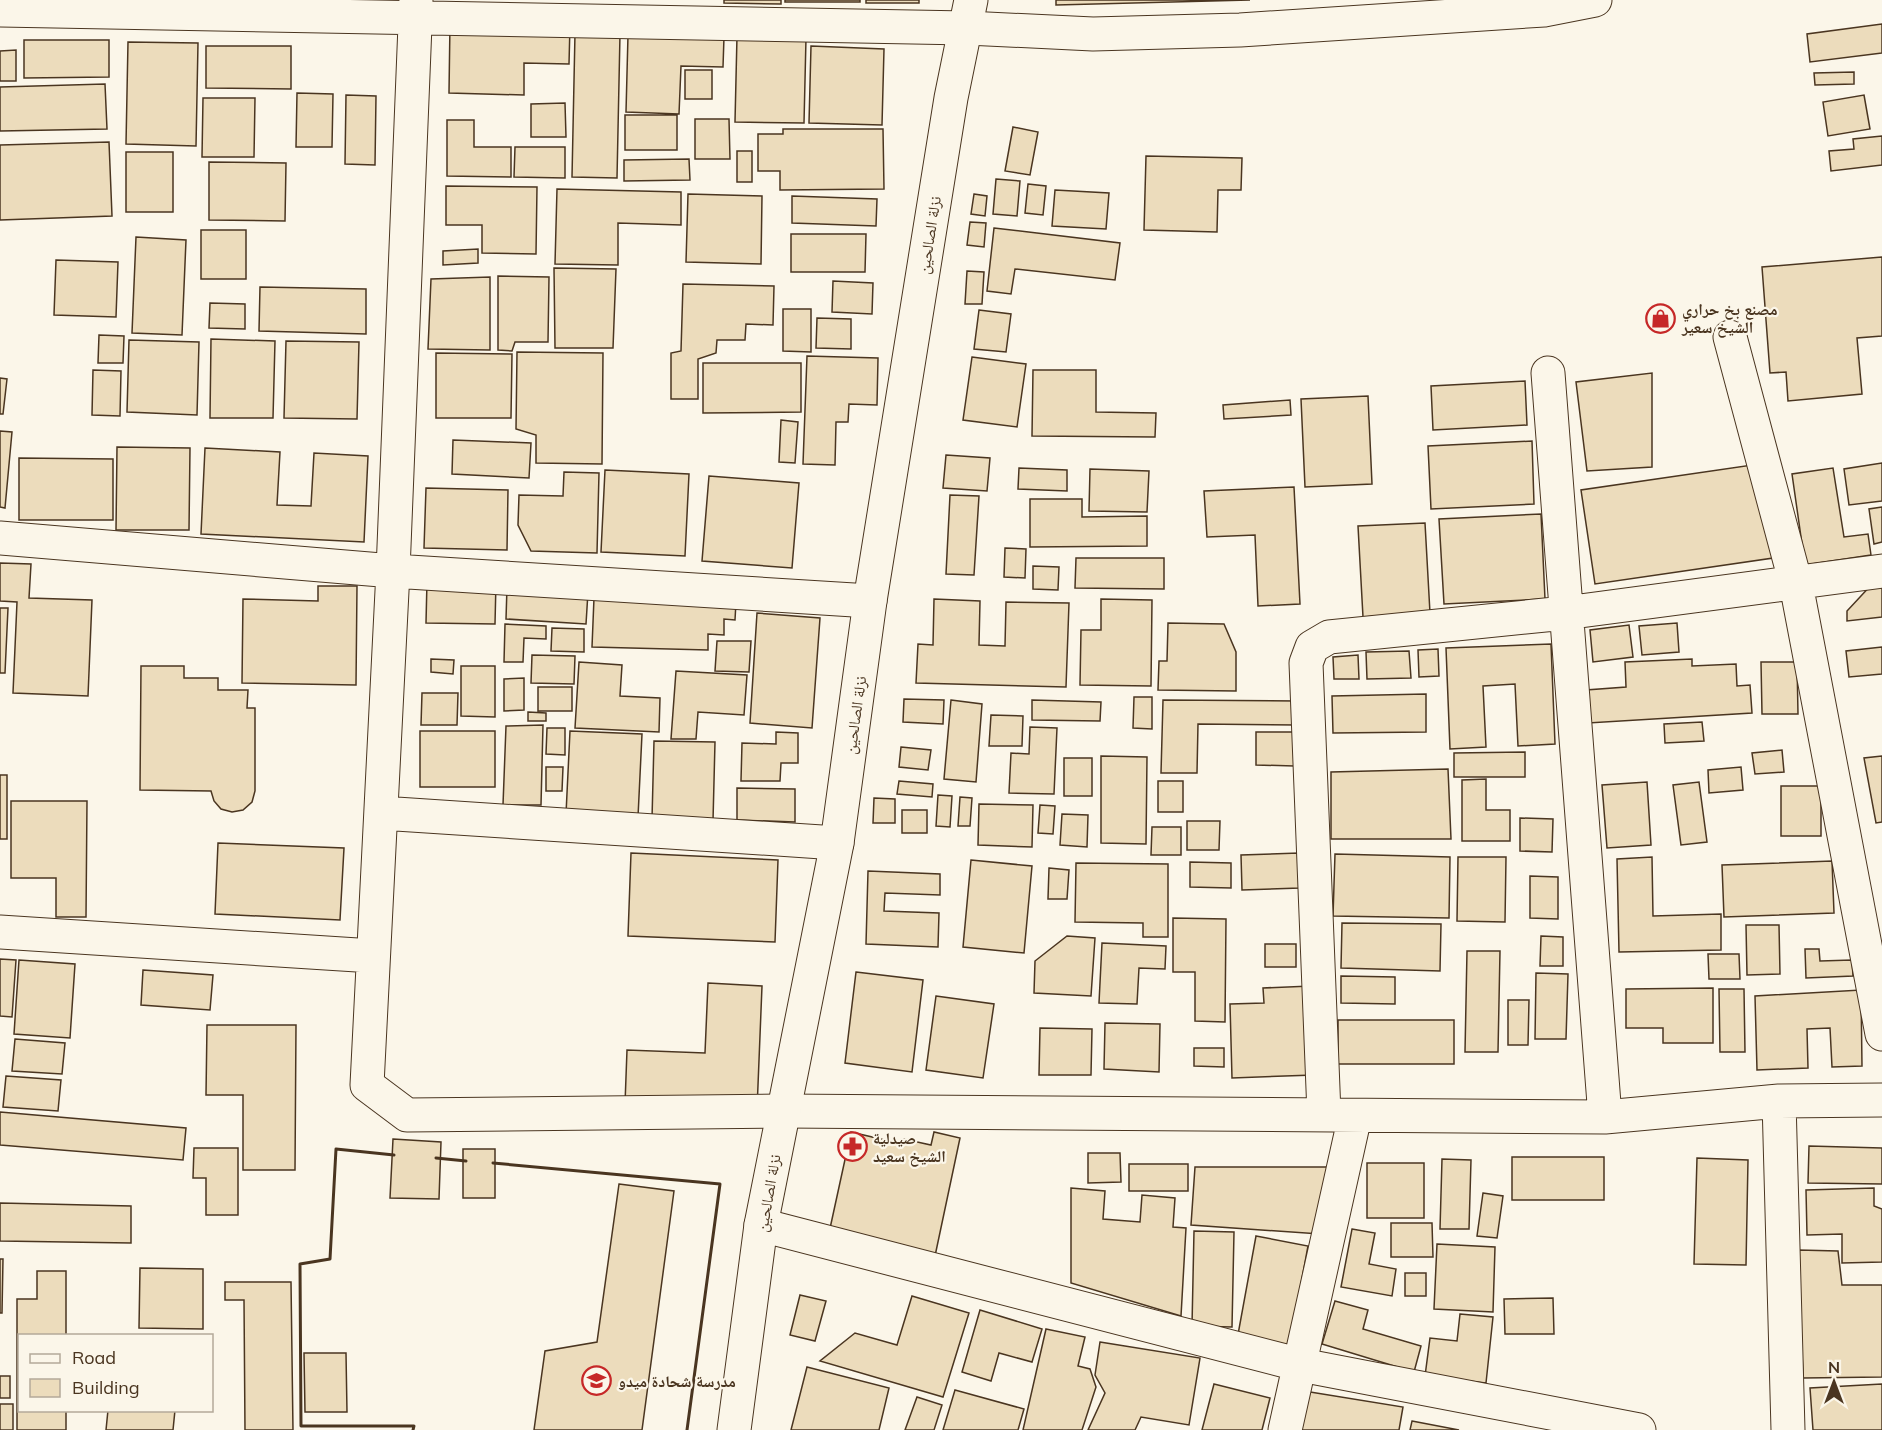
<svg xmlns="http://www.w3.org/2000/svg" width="1882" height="1430" viewBox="0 0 1882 1430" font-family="Mulish,'Noto Naskh Arabic',sans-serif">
  <rect width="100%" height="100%" fill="#fbf6e9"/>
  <path fill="#ecdcbc" stroke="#4a3520" stroke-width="1.5" d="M724 0H781V4L724 3Z
    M785 0H860V2H785Z
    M866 0H919V3H866Z
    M1056 0H1250L1056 5Z
    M450 23 570 25 569 64 524 63V95L449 93Z
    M1882 24V53L1810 62 1807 34Z
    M575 33 620 34 617 178 572 177Z
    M628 35 724 37 723 67 681 66 679 114 626 112Z
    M737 36 806 38 804 123 735 122Z
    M24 40H109V77L24 78Z
    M128 42 198 43 196 146 126 144Z
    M206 46H291V89L206 88Z
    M811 46 884 49 882 125 809 123Z
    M16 50V81H0V51Z
    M685 70H712V99H685Z
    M1854 72V84L1815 85 1814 73Z
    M105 84 107 129 0 131V87Z
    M297 93 333 94 332 147H296Z
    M346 95 376 96 375 165 345 164Z
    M1864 95 1870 129 1828 136 1823 102Z
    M203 98H255L254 157H202Z
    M565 103 566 137H531V104Z
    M625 115H677V150H625Z
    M695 119H729L730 159H695Z
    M447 120H474V147H511V177L447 176Z
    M1013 127 1038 132 1030 175 1005 171Z
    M783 129H883L884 189 780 190V171H758V134H783Z
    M1882 136V165L1831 171 1829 151 1854 149 1853 139Z
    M109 142 112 216 0 220V145Z
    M515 147H565V178L514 177Z
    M737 151H752V182H737Z
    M126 152H173V212H126Z
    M1146 156 1242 158 1241 190H1218L1217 232 1144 230Z
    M689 159 690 180 624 181V160Z
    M209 162 286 163 285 221 209 220Z
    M996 179 1020 181 1017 216 993 214Z
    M1028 184 1046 186 1043 215 1025 213Z
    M446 186 537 187 536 254 482 253V225H446Z
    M557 189 681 192V225L618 223V265L555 264Z
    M1055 190 1109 193 1106 229 1052 226Z
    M688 194 762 196 761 264 686 262Z
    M974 194 987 196 985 216 971 214Z
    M792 196 877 199 876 226 792 223Z
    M970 222 986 223 984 247 967 245Z
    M994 228 1120 243 1115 280 1015 269 1011 294 987 291Z
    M201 230H246V279H201Z
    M791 234H866L865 272H791Z
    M136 237 186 240 182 335 132 333Z
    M478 249V263L443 265V251Z
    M1882 257V336L1857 338 1862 394 1788 401 1786 372 1770 373 1762 267Z
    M56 260 118 262 116 317 54 315Z
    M554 268 616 269 613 348H555Z
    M967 271 984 272 982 304H965Z
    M498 276 549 277 548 342H515L512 351 498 350Z
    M490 277V350L428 349 431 279Z
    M833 281 873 283 872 314 832 312Z
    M683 284 774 286 773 325 746 324 745 340H717L716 353 698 359V399H671V353L681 351Z
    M260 287 366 289V334L259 331Z
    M210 303 245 304V329L209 328Z
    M783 309H811V352L783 351Z
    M979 310 1011 314 1006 352 974 349Z
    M817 318 851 319V349L816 348Z
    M99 335 124 336 123 363H98Z
    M211 339 275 341 273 418H210Z
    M129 340 199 342 197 415 127 412Z
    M286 341 359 342 357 419 284 418Z
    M517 352 603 353 602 464 536 463V435L516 429Z
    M436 353 512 354 511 418H436Z
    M807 356 878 358 877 405 849 404 848 422H836L835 465 803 464Z
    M972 357 1026 364 1017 427 963 420Z
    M703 363H801V412L703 413Z
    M93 370 121 371 120 416 92 415Z
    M1033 370H1096V412L1156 413 1155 437 1032 436Z
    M1652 373V467L1587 471 1576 382Z
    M0 378 7 379 3 414H0Z
    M1525 381 1527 425 1433 430 1431 386Z
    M1368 396 1372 484 1305 487 1301 399Z
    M1290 400 1291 415 1224 419 1223 405Z
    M781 420 798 422 795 463 779 462Z
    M0 431 12 432 5 508 0 507Z
    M453 440 531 443 529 478 452 474Z
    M1532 441 1534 504 1431 509 1428 446Z
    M117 447 190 448 189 530H116Z
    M205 448 280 452 277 505 311 506 314 453 368 456 364 542 201 534Z
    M946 455 990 458 987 491 943 488Z
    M19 458 113 459V520H19Z
    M1882 463V501L1849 505 1844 469Z
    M1759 464 1773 558 1595 584 1581 490Z
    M1019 468 1067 470V491L1018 489Z
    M1833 468 1844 537 1868 534 1871 555 1805 565 1792 474Z
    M1090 469 1149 471 1147 512 1089 511Z
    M605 470 689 474 685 556 601 552Z
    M564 472 599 473 597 553 531 551 518 525 519 495 563 496Z
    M709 476 799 483 792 568 702 561Z
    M1294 487 1300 604 1258 606 1255 535 1207 537 1204 491Z
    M426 488 508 490 507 550 424 548Z
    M950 495 979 496 974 575 946 574Z
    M1030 499H1082V517L1147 516V546L1030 547Z
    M1882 507V542L1874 544 1869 509Z
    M1541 514 1545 599 1444 604 1439 519Z
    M1425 523 1430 613 1363 617 1358 526Z
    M1005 548 1026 549 1025 578 1004 577Z
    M1076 558H1164V589L1075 588Z
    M0 563 31 564 29 598 92 600 88 696 13 693 17 602 0 601Z
    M1033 566 1059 567 1058 590 1033 589Z
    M427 581 496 582 495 624 426 623Z
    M1882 581V617L1847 621V611L1874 582Z
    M318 586H357L356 685 242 683 243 599 318 601Z
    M507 587 588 592 586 624 506 619Z
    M594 598 736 602 735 620 724 619V635L708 634V650L592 647Z
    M934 599 980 601 979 645 1005 646 1006 602 1069 603 1066 687 916 683 918 644 933 645Z
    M1101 599 1152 600 1151 686 1080 685 1081 630H1101Z
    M0 608H8L5 673H0Z
    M757 613 820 618 812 728 750 723Z
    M1168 623 1224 624 1236 652V691L1158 690 1159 661H1167Z
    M1677 623 1679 652 1642 655 1639 626Z
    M505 624 546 626V639L524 638 523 662H504Z
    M1629 625 1633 657 1593 662 1590 630Z
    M552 628 584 629V652L551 651Z
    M717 641H751L749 672 715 671Z
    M1551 644 1555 744 1518 746 1515 684 1483 686 1486 747 1450 749 1446 648Z
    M1882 647V674L1849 677 1846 651Z
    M1438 649 1439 676 1419 677 1418 650Z
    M1409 651 1411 678 1367 679 1366 652Z
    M532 655 575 656 574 684 531 683Z
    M1358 655 1359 679H1334L1333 657Z
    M431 659 454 660 453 674 431 672Z
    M1692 659V666L1736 664 1737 686 1750 685 1752 713 1588 723 1586 690 1626 687 1625 662Z
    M579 662 622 665 620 696 660 698 659 732 575 728Z
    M1761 662H1797L1798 714H1762Z
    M141 666H184V678H218V690H248L247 708H255V791L252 802 243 810 232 812 221 809 214 801 211 791 140 790Z
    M461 666H495V717L461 716Z
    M676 671 747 675 744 715 698 712 696 739H671Z
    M524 678V710L504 711V679Z
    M538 687H572V711H538Z
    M422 693H458L457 725H421Z
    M1426 694V732L1333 733 1332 696Z
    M1134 697H1152V729L1133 728Z
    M904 699 944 700 943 724 903 722Z
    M951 700 982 704 976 782 944 779Z
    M1032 700 1101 702 1100 721 1032 720Z
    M1163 700 1297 701 1296 725 1198 724 1197 773H1161Z
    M528 712 546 713V721H528Z
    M991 715 1023 716 1022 746H989Z
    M1702 722 1704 741 1665 743 1664 724Z
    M543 725 541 805H503L506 726Z
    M1030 727 1057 728 1054 794 1009 793 1011 753 1029 754Z
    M547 728H565V755L546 754Z
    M420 731H495V787H420Z
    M570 731 642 734 638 817 566 814Z
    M776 732 798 733V763H781L780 781H741L742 743 776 744Z
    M1256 732H1294V766L1256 765Z
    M654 741 715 742 713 821 652 819Z
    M901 747 931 750 928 770 899 767Z
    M1782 750 1784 772 1755 774 1752 753Z
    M1525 752V777H1454V753Z
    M1101 756 1147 757 1146 844 1101 843Z
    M1882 756V822L1876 823 1864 758Z
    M1064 758H1092V796H1064Z
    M546 767H563L562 791H546Z
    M1741 767 1743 790 1709 793 1708 770Z
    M1448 769 1451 839H1331V772Z
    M0 775H7V839H0Z
    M1486 779V810H1510V841H1462V780Z
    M899 781 933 784 932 797 897 794Z
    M1158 781H1183V812H1158Z
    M1647 782 1651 845 1607 848 1602 785Z
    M1699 782 1707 842 1681 845 1673 785Z
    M1781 786H1821V836H1781Z
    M737 788 795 789V822L737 820Z
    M938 795 952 796 950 827 936 826Z
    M960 797 972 798 970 826H958Z
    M874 798 895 799V823H873Z
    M11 801H87L86 917H56V878H11Z
    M979 804 1033 805 1032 847 978 845Z
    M1040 805 1055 806 1053 834 1038 833Z
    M902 810H927V833H902Z
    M1062 814 1088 815 1087 847 1060 845Z
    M1520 818 1553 819 1552 852 1520 851Z
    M1187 821H1220L1219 850H1187Z
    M1152 827H1181V855H1151Z
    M218 843 344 848 340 920 215 914Z
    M631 853 778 860 775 942 628 936Z
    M1299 853 1300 888 1242 890 1241 855Z
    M1335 854 1450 857 1449 918 1333 916Z
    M1458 857H1506L1505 922 1457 921Z
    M1652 857 1653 916 1721 914V950L1619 952 1617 859Z
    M971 860 1032 866 1024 953 963 947Z
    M1832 861 1834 913 1724 917 1722 865Z
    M1190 862 1231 863V888L1190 887Z
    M1076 863 1168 864V937H1143V923L1075 922Z
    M1049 868 1069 870 1067 899H1048Z
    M868 871 940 874V895L885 893 884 911 939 913 938 947 866 944Z
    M1530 876 1558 877V919L1530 918Z
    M1173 918 1226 919 1225 1022 1195 1021V972H1173Z
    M1342 923 1441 924 1440 971 1341 968Z
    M1746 925H1779L1780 974 1747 975Z
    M1067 936 1095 938 1091 996 1034 993 1035 961Z
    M1541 936 1563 937V966H1540Z
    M1102 943 1166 946 1165 969 1139 968 1137 1004 1099 1003Z
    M1265 944H1296V967H1265Z
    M1805 949H1819L1820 961 1852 960 1853 976 1806 978Z
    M1467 951H1500L1498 1052H1465Z
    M1708 954H1739L1740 979H1709Z
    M0 959 16 960 12 1017 0 1016Z
    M19 960 75 964 70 1038 14 1034Z
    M143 970 213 975 210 1010 141 1005Z
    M856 972 923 980 912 1072 845 1063Z
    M1536 973 1568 974 1566 1039H1535Z
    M1341 976 1395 977V1004L1341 1003Z
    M708 983 762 986 757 1110 625 1104 627 1050 705 1053Z
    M1311 986 1314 1075 1232 1078 1230 1004 1264 1003 1263 988Z
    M1713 988V1043H1663V1028H1626V989Z
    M1719 989H1744L1745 1052H1720Z
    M1861 990 1862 1066 1832 1067 1830 1028 1807 1029 1808 1068 1757 1070 1755 996Z
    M936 996 994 1004 983 1078 926 1070Z
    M1508 1000H1529L1528 1045H1508Z
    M1338 1020H1454V1064H1338Z
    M1105 1023 1160 1024 1159 1072 1104 1069Z
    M207 1025H296L295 1170H243V1095H206Z
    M1040 1028 1092 1029 1091 1075H1039Z
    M15 1039 65 1043 62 1074 12 1071Z
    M1194 1048H1224V1067L1194 1066Z
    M6 1076 61 1080 58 1111 3 1107Z
    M0 1112 186 1128 183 1160 0 1145Z
    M851 1132 902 1144 904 1139 931 1145 934 1132 960 1138 935 1256 829 1233Z
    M393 1139 441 1142 439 1199 390 1198Z
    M1809 1146 1882 1148V1184L1808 1183Z
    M194 1148H238V1215H206V1178H193Z
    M463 1149H495V1198H463Z
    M1088 1153H1120L1121 1182 1088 1183Z
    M1512 1157H1604V1200H1512Z
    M1697 1158 1748 1160 1746 1265 1694 1264Z
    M1442 1159 1471 1160 1469 1229H1440Z
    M1367 1163H1424V1218H1367Z
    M1129 1164H1188V1191H1129Z
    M1195 1167H1328L1320 1234 1191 1225Z
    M619 1184 674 1191 642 1430H534L545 1351 597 1342Z
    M1071 1188 1105 1191 1103 1219 1140 1222 1142 1195 1175 1198 1173 1227 1186 1228 1181 1316 1071 1283Z
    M1874 1188V1206L1882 1209V1262L1842 1263V1234L1807 1235 1806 1190Z
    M1483 1193 1503 1196 1497 1238 1477 1236Z
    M0 1203 131 1206V1243L0 1241Z
    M1391 1223H1432L1433 1257H1391Z
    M1352 1229 1375 1233 1369 1264 1396 1269 1392 1296 1341 1287Z
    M1194 1231 1234 1232 1232 1327 1192 1326Z
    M1256 1236 1308 1246 1289 1349 1237 1340Z
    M1437 1244 1495 1247 1493 1312 1434 1309Z
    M1798 1250 1838 1251 1842 1285H1882V1377L1803 1378Z
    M0 1259H3L2 1313H0Z
    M140 1268 203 1269V1329L139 1328Z
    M37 1271H66V1336H20V1410H66V1430H17V1299H37Z
    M1405 1273H1426V1296H1405Z
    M225 1282H291L293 1430H245L244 1300H225Z
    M800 1295 826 1301 815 1341 790 1335Z
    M912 1296 969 1313 943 1397 820 1361 855 1333 897 1345Z
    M1553 1298 1554 1334H1505L1504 1299Z
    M1335 1301 1368 1310 1363 1329 1421 1346 1414 1372 1322 1344Z
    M980 1310 1042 1329 1032 1362 999 1353 991 1381 962 1372Z
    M1460 1314 1493 1317 1486 1383 1425 1376 1430 1338 1457 1341Z
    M1046 1329 1085 1337 1078 1366 1090 1369 1096 1387 1082 1430H1023Z
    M1100 1342 1200 1358 1189 1425 1141 1417 1135 1430H1088L1105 1393 1095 1375Z
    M304 1353H346L347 1412H305Z
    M807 1367 889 1388 879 1430H791Z
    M0 1376H10V1398H0Z
    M1214 1384 1270 1398 1262 1430H1202Z
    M1882 1384V1430H1813L1810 1388Z
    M955 1390 1024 1409 1018 1430H943Z
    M1304 1391 1403 1407 1399 1430H1298Z
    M917 1397 942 1405 934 1430H905Z
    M0 1404H13V1430H0Z
    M108 1410H175L173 1430H106Z
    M1412 1421 1459 1430H1410Z"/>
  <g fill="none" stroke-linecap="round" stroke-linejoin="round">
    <defs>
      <path id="minor" d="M416 0 393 571 367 1085 407 1115 783 1111 1605 1117 1779 1101 1882 1100
        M0 10 967 28 1093 34 1240 30 1544 10 1595 0
        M1730 337 1796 584 1882 1034
        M1548 373 1605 1117
        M0 538 393 571 870 601
        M381 813 837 843
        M0 932 373 956
        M1779 1101 1788 1430
        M1324 1114 1306 663 1312 647 1329 637 1565 613 1882 571
        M761 1225 1301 1365 1639 1430
        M1285 1430 1355 1116"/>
      <path id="primary" d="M734 1430 761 1225 837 843 870 601 951 98 971 0"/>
    </defs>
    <use href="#minor" stroke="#4a3520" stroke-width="35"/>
    <use href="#primary" stroke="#4a3520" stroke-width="35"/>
    <use href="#minor" stroke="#fbf6e9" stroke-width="33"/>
    <use href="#primary" stroke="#fbf6e9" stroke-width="33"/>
    <path stroke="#4a3520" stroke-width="3" d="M394 1155 336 1149 330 1259 300 1264 301 1426H414L413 1430
      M436 1158 466 1161
      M493 1163 720 1184 687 1430"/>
  </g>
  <defs>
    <symbol id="shop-ring" viewBox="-11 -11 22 22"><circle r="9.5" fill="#fbf6e9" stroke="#c62828" stroke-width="1.5"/><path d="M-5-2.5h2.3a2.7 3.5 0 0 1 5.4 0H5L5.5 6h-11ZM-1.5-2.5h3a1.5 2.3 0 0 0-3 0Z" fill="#c62828"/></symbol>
    <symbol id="pharmacy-ring" viewBox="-11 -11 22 22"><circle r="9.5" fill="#fbf6e9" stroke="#c62828" stroke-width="1.5"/><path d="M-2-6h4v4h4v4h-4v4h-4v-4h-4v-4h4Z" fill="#c62828"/></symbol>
    <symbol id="school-ring" viewBox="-11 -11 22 22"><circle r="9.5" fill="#fbf6e9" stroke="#c62828" stroke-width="1.5"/><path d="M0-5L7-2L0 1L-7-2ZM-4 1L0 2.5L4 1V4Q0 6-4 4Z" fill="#c62828"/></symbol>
  </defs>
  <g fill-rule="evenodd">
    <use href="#shop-ring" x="1644" y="302" width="33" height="33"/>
    <use href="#pharmacy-ring" x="836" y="1130" width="33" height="33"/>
    <use href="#school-ring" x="580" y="1364" width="33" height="33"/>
  </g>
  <g text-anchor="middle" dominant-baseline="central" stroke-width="4.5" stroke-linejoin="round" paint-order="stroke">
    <g font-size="16" fill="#4a3520" stroke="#fbf6e9">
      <text transform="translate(929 235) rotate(-81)">نزلة الصالحين</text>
      <text transform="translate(855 715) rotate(-82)">نزلة الصالحين</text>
      <text transform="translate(768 1193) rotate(-80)">نزلة الصالحين</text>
    </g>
    <g font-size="16" font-weight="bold" fill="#4a3520" stroke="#fbf6e9" text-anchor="start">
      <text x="1682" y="309">مصنع بخ حراري<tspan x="1682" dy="18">الشيخ سعير</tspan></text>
      <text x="873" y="1138">صيدلية<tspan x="873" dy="18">الشيخ سعيد</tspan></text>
      <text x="618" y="1381">مدرسة شحادة ميدو</text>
    </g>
  </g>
  <rect x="18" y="1334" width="195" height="78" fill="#fbf6e9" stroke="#b4a999" stroke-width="1.5"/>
  <rect x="30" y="1354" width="30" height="9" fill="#fbf6e9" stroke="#b4a999" stroke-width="1.5"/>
  <text x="72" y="1364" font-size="18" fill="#4a3520">Road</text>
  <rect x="30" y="1379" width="30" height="18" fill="#ecdcbc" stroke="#b4a999" stroke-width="1.5"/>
  <text x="72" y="1394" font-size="18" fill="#4a3520">Building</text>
  <g transform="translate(1834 1382)" stroke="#fbf6e9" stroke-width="4.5" paint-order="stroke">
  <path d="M0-4.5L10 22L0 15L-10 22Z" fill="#4a3520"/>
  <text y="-9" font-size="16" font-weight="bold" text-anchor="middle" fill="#4a3520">N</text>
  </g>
</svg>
